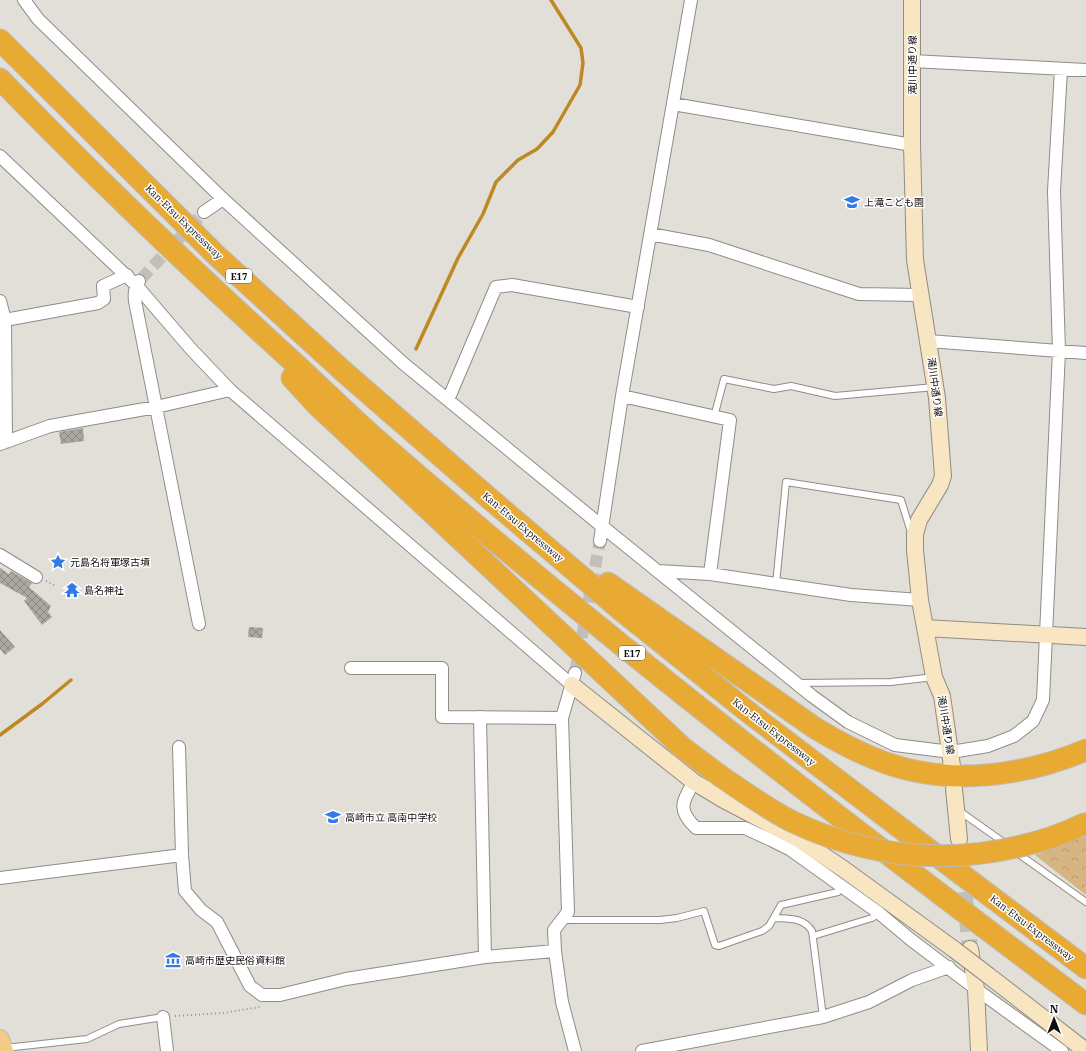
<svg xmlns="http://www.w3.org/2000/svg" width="1086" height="1051" viewBox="0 0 1086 1051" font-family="'IBM Plex Serif','Noto Sans JP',serif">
  <defs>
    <pattern id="park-crowns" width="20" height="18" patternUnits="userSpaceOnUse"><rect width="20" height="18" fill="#d6b582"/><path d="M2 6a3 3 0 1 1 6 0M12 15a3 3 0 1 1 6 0" fill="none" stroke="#b79a6f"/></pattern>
    <pattern id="building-cross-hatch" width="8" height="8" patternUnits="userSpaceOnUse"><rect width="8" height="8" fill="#aba7a1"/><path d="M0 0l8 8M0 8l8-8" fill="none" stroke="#8a8682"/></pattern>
  </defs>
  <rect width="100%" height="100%" fill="#e2ded8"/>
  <path fill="url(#park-crowns)" d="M1086 836V895L1035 855Z"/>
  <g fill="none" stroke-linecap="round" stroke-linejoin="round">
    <path stroke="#be8923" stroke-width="3.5" d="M416 349 458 258 483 214 496 182 518 160 537 149 553 132 580 85 583 63 581 48 551 0
      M0 735 42 704 71 680"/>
  </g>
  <path fill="url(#building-cross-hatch)" d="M83 428 84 441 61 444 59 432Z
    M0 568 9 574 11 571 32 583 29 587 51 606 48 612 52 617 42 625 24 601 27 598 0 583Z
    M249 627 263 628 262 638 248 637Z
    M0 630 15 647 5 655 0 649Z"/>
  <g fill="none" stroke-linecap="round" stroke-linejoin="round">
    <path stroke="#c2bfba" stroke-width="12" stroke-dasharray="12 6" stroke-linecap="butt" d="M141 279 204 212
      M575 673 600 541"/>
    <path stroke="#c2bfba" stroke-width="16" stroke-dasharray="16 8" stroke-linecap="butt" d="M962 868 970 949"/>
    <defs>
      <path id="lane" d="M714 417 724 379 774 389 791 386 835 396 935 387
        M776 584 786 482 901 500 910 529 913 532
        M797 683 891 682 934 677
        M958 810 1006 844
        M1016 852 1086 902
        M563 918 569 920H660L677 918 704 911 715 945 719 946 762 931 769 926 781 905 838 892 842 887
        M774 918C789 919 803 917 812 931L823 1017
        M813 936 872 918 879 913
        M5 1048 87 1039 119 1024 163 1017"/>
      <path id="street" d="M24 0 38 19 223 199 404 364 603 527 812 696 848 722 895 745 951 752 988 746 1014 736 1033 721 1043 700 1059 351 1054 191 1061 69
        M912 61 1086 70
        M673 104 912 145
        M0 156 136 285 191 349 230 390 572 685
        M204 212 223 199
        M650 234 709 245 859 294 920 295
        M139 281C135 287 134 294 135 301L199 624
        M0 301 5 320 6 442
        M5 320 98 303 104 299 103 286 127 275
        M928 341 1086 353
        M622 396 730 420 710 574
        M448 400 496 287 512 285 638 307
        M0 444 50 426 156 407 230 390
        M600 541 622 396 691 0
        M0 555 36 577
        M658 571 710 574 851 595 920 600
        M351 668H442V717L562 718
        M480 717 485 957
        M179 747 182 855 185 891 201 910 217 922 250 986 262 995H280L346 979 485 957 555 951
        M694 782C682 802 677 810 696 828H745L771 840 791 850 879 913 910 939 976 989 1062 1051
        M0 878 182 855
        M163 1017 167 1051
        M575 1051 562 1002 555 951 554 930 568 912 562 718 575 673
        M642 1051 823 1017 869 1002 912 980 949 967"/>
      <path id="secondary" d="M912 0V145L915 260 937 398 943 476 940 485 919 520 915 534V550L920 600 934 677 942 696 952 766
        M925 628 1086 637
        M572 685 694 782 724 800 800 840 842 868 955 950
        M954 789 959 839
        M970 949 976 989 979 1051
        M989 976 1086 1051"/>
      <path id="primary" d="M0 1039 4 1051"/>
      <path id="highway" d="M0 40 215 254 343 371 490 499 622 611 752 715 953 868 1086 968
        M0 79C93 175 190 268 289 358 321 387 351 418 384 446 609 642 847 825 1086 1004
        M292 378 317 405 683 748 719 775
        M608 583 815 728C838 742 861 754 886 763 951 786 1024 776 1086 750"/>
    </defs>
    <use href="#lane" stroke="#908c87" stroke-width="8"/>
    <use href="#street" stroke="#908c87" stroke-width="14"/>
    <use href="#secondary" stroke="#908c87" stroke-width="18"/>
    <use href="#primary" stroke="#bcbcbb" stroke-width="20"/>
    <use href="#highway" stroke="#bcbcbb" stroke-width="23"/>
    <path stroke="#96938f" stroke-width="2" stroke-dasharray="1 3" stroke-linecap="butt" d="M46 581 56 586
      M175 1016 223 1013 260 1007"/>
    <use href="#lane" stroke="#fff" stroke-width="6"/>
    <use href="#street" stroke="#fff" stroke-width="12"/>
    <use href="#secondary" stroke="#f8e6c2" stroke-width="16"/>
    <use href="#primary" stroke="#f2cc85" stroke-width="18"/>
    <use href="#highway" stroke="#e9aa34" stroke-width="21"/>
    <defs>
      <path id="secondary-bridge" d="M955 950 989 976"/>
      <path id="highway-bridge" d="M719 775C742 791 766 808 791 821 864 856 941 865 1021 846 1043 841 1066 833 1086 823"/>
    </defs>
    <use href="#secondary-bridge" stroke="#908c87" stroke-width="18" stroke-linecap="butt"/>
    <use href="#highway-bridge" stroke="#bcbcbb" stroke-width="23" stroke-linecap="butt"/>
    <use href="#secondary-bridge" stroke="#f8e6c2" stroke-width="16"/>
    <use href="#highway-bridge" stroke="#e9aa34" stroke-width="21"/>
  </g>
  <defs>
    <symbol id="school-bare" viewBox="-9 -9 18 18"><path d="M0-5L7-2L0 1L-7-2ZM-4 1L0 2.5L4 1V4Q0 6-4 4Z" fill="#317ae7" stroke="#fff" stroke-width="2.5" paint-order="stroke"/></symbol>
    <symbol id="sight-bare" viewBox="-9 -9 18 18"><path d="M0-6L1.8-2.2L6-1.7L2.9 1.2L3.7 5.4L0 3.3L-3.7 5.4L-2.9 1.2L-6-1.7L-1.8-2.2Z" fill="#317ae7" stroke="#fff" stroke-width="2.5" paint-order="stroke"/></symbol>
    <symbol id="temple-bare" viewBox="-9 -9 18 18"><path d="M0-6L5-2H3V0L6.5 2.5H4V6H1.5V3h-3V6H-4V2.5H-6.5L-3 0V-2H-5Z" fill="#317ae7" stroke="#fff" stroke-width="2.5" paint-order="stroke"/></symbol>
    <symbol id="museum-bare" viewBox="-9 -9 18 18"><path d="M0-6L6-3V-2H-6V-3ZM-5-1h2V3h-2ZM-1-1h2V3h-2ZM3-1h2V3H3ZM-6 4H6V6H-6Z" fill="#317ae7" stroke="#fff" stroke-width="2.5" paint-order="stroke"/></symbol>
  </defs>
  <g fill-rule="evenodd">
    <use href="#school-bare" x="841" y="191" width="22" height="22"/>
    <use href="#sight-bare" x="47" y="551" width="22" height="22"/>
    <use href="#temple-bare" x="61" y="579" width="22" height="22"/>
    <use href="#school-bare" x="322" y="806" width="22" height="22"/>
    <use href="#museum-bare" x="162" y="949" width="22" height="22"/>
  </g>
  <g text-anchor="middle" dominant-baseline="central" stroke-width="3" stroke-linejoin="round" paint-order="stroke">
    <g fill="#fff" stroke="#585756" stroke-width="1">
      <rect x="226" y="269" width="26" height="14" rx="3"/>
      <rect x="619" y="646" width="26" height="14" rx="3"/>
    </g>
    <g font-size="9" font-weight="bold" fill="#100f0d">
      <text x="239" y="276">E17</text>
      <text x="632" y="653">E17</text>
    </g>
    <g font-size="10" fill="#100f0d" stroke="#fff">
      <text transform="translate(912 65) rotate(-90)">滝川中通り線</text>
      <text transform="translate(184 222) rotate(44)">Kan-Etsu Expressway</text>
      <text transform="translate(935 387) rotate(83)">滝川中通り線</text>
      <text transform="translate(523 527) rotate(40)">Kan-Etsu Expressway</text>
      <text transform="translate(946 725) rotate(81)">滝川中通り線</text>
      <text transform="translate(774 732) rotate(38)">Kan-Etsu Expressway</text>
      <text transform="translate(1032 928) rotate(37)">Kan-Etsu Expressway</text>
    </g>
    <g font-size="10" fill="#100f0d" stroke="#fff" text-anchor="start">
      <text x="864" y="202">上滝こども園</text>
      <text x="70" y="562">元島名将軍塚古墳</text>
      <text x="84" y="590">島名神社</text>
      <text x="345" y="817">高崎市立 高南中学校</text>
      <text x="185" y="960">高崎市歴史民俗資料館</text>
    </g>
  </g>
  <g transform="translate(1054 1019)" stroke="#ffffff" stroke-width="3" paint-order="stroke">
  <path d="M0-3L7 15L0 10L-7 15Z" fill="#100f0d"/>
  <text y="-6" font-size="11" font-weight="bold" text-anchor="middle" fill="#100f0d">N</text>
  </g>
</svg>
